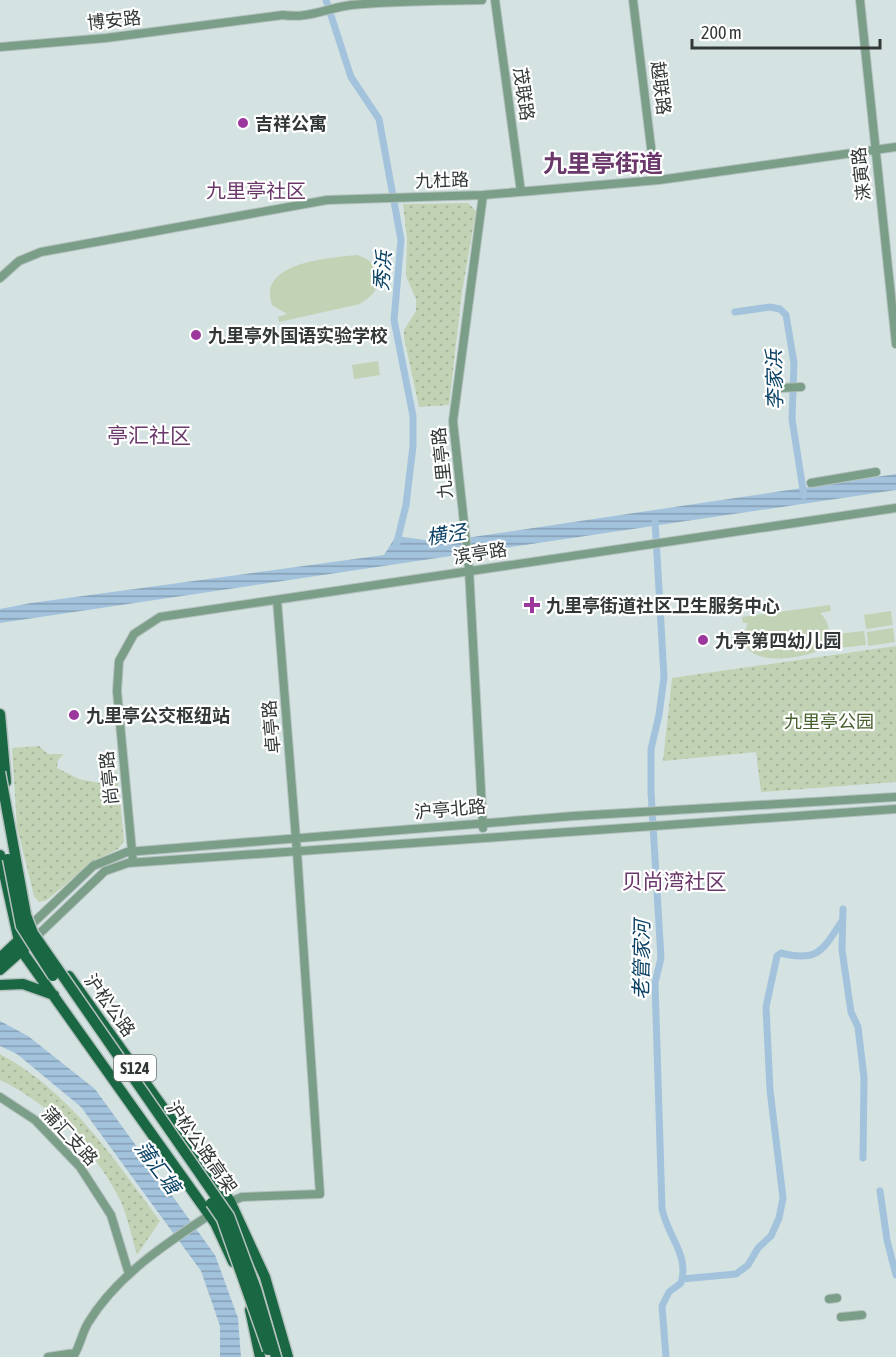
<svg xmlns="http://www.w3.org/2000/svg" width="896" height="1357" viewBox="0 0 896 1357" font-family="'Asap Condensed','Noto Sans SC',sans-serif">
  <defs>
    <pattern id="park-dots" width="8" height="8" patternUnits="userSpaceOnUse" patternTransform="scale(1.5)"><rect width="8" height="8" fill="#c2d2b4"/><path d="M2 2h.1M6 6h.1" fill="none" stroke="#a7b59b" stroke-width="1.8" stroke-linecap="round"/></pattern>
    <pattern id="water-rules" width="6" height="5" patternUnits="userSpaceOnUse" patternTransform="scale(1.5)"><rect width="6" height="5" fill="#a3c3dd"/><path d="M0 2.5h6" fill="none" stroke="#859fb4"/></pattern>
  </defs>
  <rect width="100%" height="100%" fill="#d4e3e1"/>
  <path fill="#c2d2b4" d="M357 255C374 259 385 276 374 292 370 298 363 301 360 304L279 322 278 317 287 314 272 305C257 262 329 258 357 255Z
    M374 326 376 339 349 344 347 330Z
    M378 361 380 375 354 379 352 365Z
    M830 605 831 611 820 613C832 624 831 638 820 650 796 661 728 669 748 623H743L742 617Z
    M891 611 893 625 866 629 864 615Z
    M893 628 895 642 868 646 867 632Z
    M864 631 866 645 839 648 837 634Z"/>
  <path fill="url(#park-dots)" d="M468 203 476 211 462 292 449 405 419 407 404 337V330L416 311V299L406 276 407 238 403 204Z
    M896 646V782L761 792 756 752 663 761 672 678Z
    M39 746 48 754H64L58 760 57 768 79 779 109 785 117 770 124 841 118 849 91 863 47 900 39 902 34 896 17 827 12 748Z
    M0 1054C71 1092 113 1158 160 1221L137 1255C132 1238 128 1219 121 1202 97 1152 51 1104 0 1080Z"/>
  <path fill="url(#water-rules)" d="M896 474V490L0 623V609L31 603 384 555 396 536 439 542Z
    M0 1021 28 1036 95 1089 215 1255 238 1318 241 1357H220V1326L201 1271 81 1107 17 1054 0 1046Z"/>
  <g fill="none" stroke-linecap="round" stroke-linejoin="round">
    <path stroke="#a3c3dd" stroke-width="7" d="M326 0 351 77 379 119 401 240 394 320 413 416V446L406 505 396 546
      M735 312 770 307 780 309 786 315 794 363 792 419 804 496
      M655 520 664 677 659 715 651 749V792L661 958 655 983 662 1208C666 1234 690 1255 681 1283L669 1292 662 1306 666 1357
      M843 909 842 950 851 1012 858 1027 864 1078 863 1158
      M880 1191 887 1240 896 1275
      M682 1279 736 1274 748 1265 758 1248 771 1236 779 1218 783 1198 770 1090 766 1007 777 956 781 953C819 963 823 949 842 921"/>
    <defs>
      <path id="minor" d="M495 0 521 192
        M633 0 655 180
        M860 0 896 344
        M0 47 106 38 283 15C307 19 328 8 351 5 394 1 438 1 482 0
        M0 278 19 261 41 252 327 200 483 195 659 180 896 147
        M781 388 801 387
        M811 483 876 472
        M483 828 469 569 453 421 483 195
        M133 862 117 691 119 661 134 634 160 617 896 508
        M33 923 93 866 127 852 574 816 896 797
        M39 934 105 871 128 863 896 809
        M0 1097 35 1120 80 1167 111 1215 129 1274
        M227 1203 242 1197 320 1194 297 852 277 600
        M829 1299 837 1298
        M841 1317 862 1315
        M48 1357 75 1353
        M73 1357C80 1346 82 1333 88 1323 117 1275 168 1242 214 1212"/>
      <path id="major" d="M0 714 6 782
        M0 855 21 950 215 1223 233 1262
        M0 958 22 937
        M0 970 26 947
        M69 976 230 1201 265 1277 288 1357
        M0 985 23 984 54 995
        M250 1310 260 1357"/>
    </defs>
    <use href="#minor" stroke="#b4c1bf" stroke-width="10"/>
    <use href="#major" stroke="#b4c1bf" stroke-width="13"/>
    <use href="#minor" stroke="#7b9e89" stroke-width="8"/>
    <use href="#major" stroke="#1a6743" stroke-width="10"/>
    <defs>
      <path id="major-bridge" d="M0 772 26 915 33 933 229 1216 256 1289 276 1357
        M8 859 21 926 53 976
        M211 1203 222 1219 268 1350"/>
    </defs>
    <use href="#major-bridge" stroke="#b4c1bf" stroke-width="13" stroke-linecap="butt"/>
    <use href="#major-bridge" stroke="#1a6743" stroke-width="10"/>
  </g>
  <g fill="#9b379d" stroke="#fff" stroke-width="2">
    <circle cx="243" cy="123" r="6"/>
    <circle cx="196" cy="335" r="6"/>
    <path d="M529 596h6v6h6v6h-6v6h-6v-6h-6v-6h6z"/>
    <circle cx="703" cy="640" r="6"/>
    <circle cx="74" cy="715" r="6"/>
  </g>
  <g text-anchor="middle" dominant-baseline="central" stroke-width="4.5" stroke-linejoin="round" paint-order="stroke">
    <rect fill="#fff" stroke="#707473" stroke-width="1.5" x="114" y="1055" width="42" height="26" rx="4.5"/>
    <g font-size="16" font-weight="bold" fill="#323837">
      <text x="135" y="1068">S124</text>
    </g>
    <g font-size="18" fill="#323837" stroke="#fff">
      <text transform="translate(114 20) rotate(-6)">博安路</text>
      <text transform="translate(661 88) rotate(83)">越联路</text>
      <text transform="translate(524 94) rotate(82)">茂联路</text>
      <text transform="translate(861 174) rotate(-96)">涞寅路</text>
      <text transform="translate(442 180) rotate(-2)">九杜路</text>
      <text transform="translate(442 463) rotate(-96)">九里亭路</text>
      <text transform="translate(480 553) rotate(-9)">滨亭路</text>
      <text transform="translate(271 727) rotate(-95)">卓亭路</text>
      <text transform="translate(109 778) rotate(-96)">尚亭路</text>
      <text transform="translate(450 809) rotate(-5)">沪亭北路</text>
      <text transform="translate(110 1005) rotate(54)">沪松公路</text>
      <text transform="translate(70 1136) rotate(47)">蒲汇支路</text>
      <text transform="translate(202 1147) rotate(55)">沪松公路高架</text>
    </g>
    <g font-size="18" font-weight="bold" fill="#323837" stroke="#fff" text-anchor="start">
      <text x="255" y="123">吉祥公寓</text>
      <text x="208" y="335">九里亭外国语实验学校</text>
      <text x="546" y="605">九里亭街道社区卫生服务中心</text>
      <text x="715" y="640">九亭第四幼儿园</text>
      <text x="86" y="715">九里亭公交枢纽站</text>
    </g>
    <g font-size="18" fill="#48602e" stroke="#fff">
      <text x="829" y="721">九里亭公园</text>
    </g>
    <g font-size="20" fill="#6a386a" stroke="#fff">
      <text x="256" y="190">九里亭社区</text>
    </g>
    <g font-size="20" font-style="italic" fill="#0a4265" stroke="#fff">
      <text transform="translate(382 271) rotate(-85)">秀浜</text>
      <text transform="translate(774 380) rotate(-91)">李家浜</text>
      <text transform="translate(446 534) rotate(-9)">横泾</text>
      <text transform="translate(641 960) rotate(-89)">老管家河</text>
      <text transform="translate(158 1167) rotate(53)">蒲汇塘</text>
    </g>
    <g font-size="21" fill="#6a386a" stroke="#fff">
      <text x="149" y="435">亭汇社区</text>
      <text x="674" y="881">贝尚湾社区</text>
    </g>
    <g font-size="24" font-weight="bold" fill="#6a386a" stroke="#fff">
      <text x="603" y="163">九里亭街道</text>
    </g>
  </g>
  <path d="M692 39v9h188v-9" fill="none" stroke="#323837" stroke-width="3"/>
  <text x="701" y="39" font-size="18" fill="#323837" stroke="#ffffff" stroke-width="4.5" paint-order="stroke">200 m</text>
</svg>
